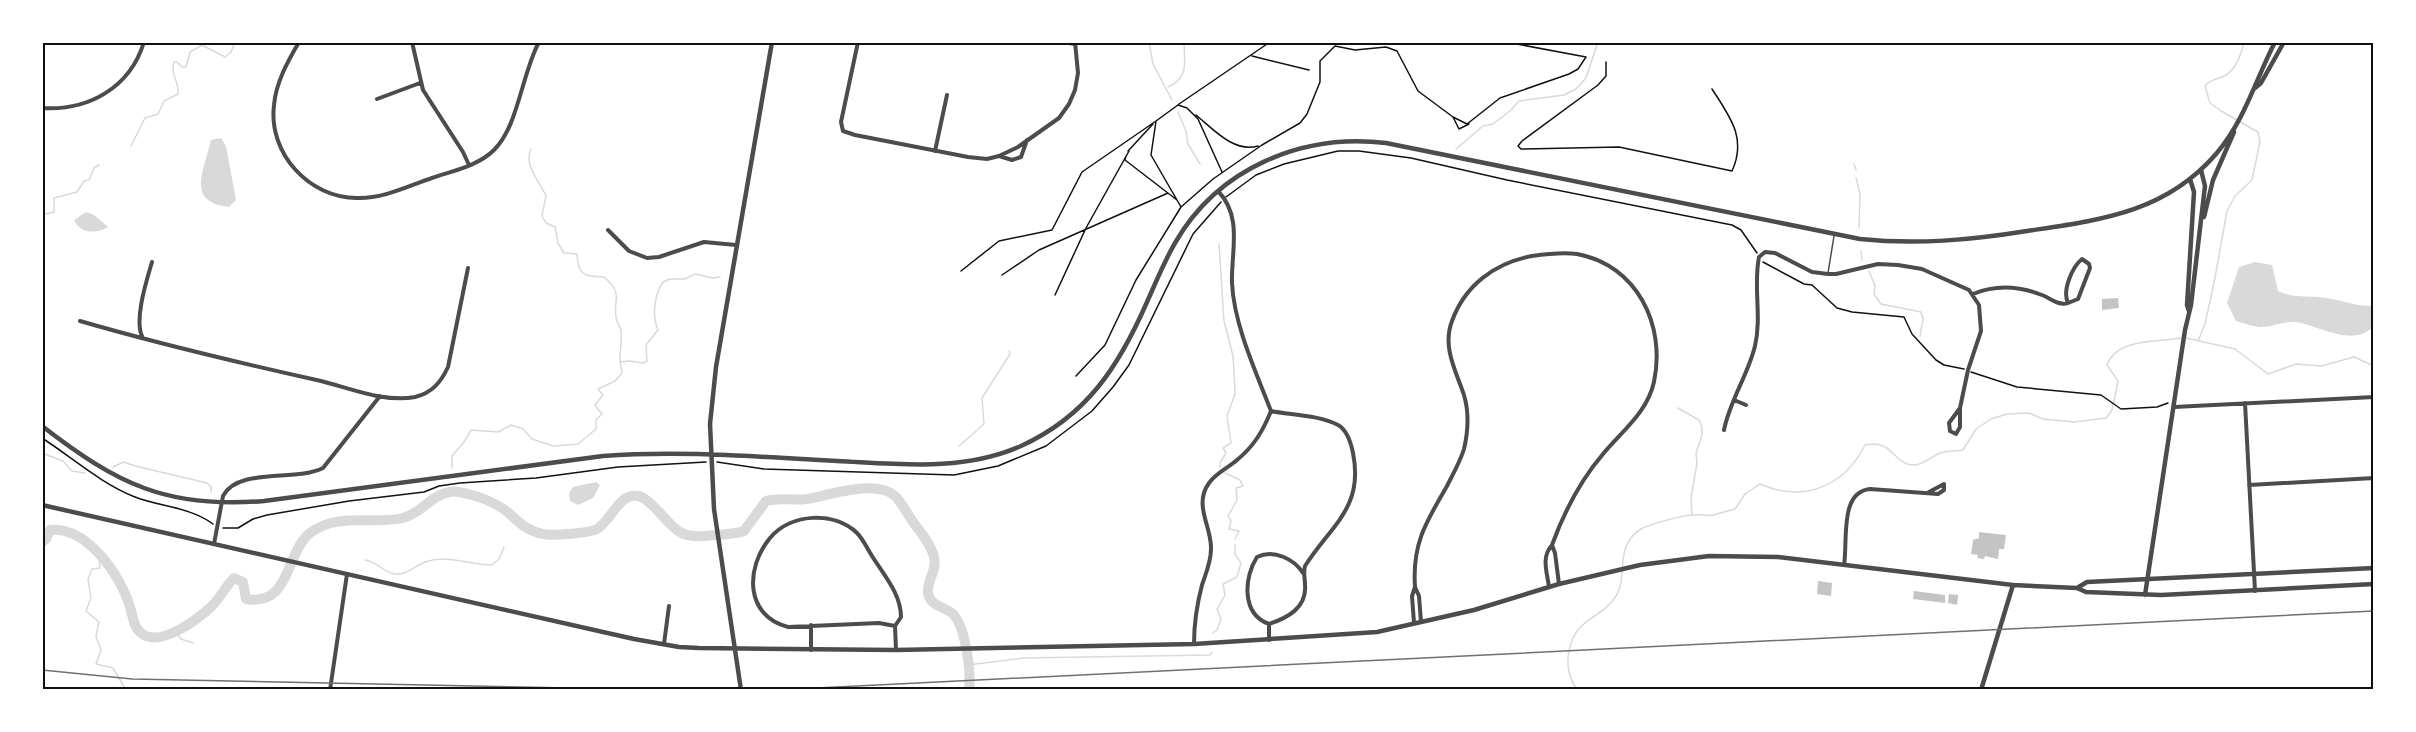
<svg xmlns="http://www.w3.org/2000/svg" width="2416" height="732" viewBox="0 0 2416 732" font-family="Montserrat,sans-serif">
  <rect width="100%" height="100%" fill="#fff"/>
  <path fill="#d9d9d9" d="M221 138 226 146 236 200 229 207C185 202 204 171 211 140Z
    M86 212 94 215 108 227C96 234 80 234 74 220Z
    M2255 262 2272 265 2278 291C2295 299 2309 295 2326 298 2343 300 2356 307 2374 306V326C2353 348 2320 326 2296 322 2284 321 2271 328 2259 327 2252 326 2243 323 2236 321L2227 303 2239 267Z
    M596 482 600 485 593 498 578 505 570 501 569 493 573 487Z"/>
  <g fill="none" stroke-linecap="round" stroke-linejoin="round">
    <path stroke="#d9d9d9" stroke-width="1.5" d="M1149 42 1153 64 1172 100
      M1168 87C1190 77 1184 62 1184 42
      M1178 112 1186 131 1188 144 1200 164
      M131 146 145 118 158 114 164 101 178 94C180 83 170 75 174 62H177L182 67H186L190 52 202 45 225 57 231 52 235 42
      M1456 149 1483 126 1493 124 1510 111 1519 101 1564 95 1576 89 1586 78 1598 42
      M1854 164 1856 170
      M1856 178 1860 194 1859 228
      M42 215 54 212V198L77 192 84 181 89 180 94 168 99 165
      M1219 244 1224 321 1233 356 1234 371 1235 394 1227 416 1231 443 1223 448 1226 453 1220 463V467
      M1861 251 1862 260
      M1869 271 1875 286 1874 294 1881 304 1921 312 1923 319 1920 336
      M2186 338 2235 349 2268 374 2296 364 2321 366 2354 357 2374 366
      M2198 341 2205 324 2214 283 2227 211 2235 196 2252 180 2260 142 2258 132 2221 111 2210 103 2205 86C2211 78 2218 80 2226 75 2237 68 2241 54 2244 42
      M621 362 629 361 643 363 647 361 646 345 658 330C652 316 654 295 663 282L670 279H685L695 274 713 278 720 277
      M1678 408 1699 420 1702 427V435L1696 453 1697 463 1691 498 1692 514
      M959 446 984 424 982 398 1010 354 1009 351
      M42 453 63 461 72 471 85 473
      M113 467 124 462 135 466 207 483 211 487V492
      M452 468V456L464 442 471 430 498 432 511 425 523 429 532 439 553 446 578 444 596 429V420L602 414 595 405 603 395 598 389 615 381 622 373C622 369 619 362 620 359 620 350 622 340 621 330 620 326 616 321 616 317 613 298 624 294 604 277 584 276 578 276 577 254L564 253 558 243 555 227 546 223 542 216 546 196C540 182 523 164 531 149
      M1225 473 1240 480 1243 486 1236 488 1237 500 1228 516 1231 520 1229 529 1239 531 1235 539
      M98 552 100 568 92 569 88 579 91 598 86 611 99 622 96 636 101 650 96 664 113 668 126 690
      M365 560C380 563 382 572 395 574 407 575 415 566 425 562 448 554 469 565 492 565L499 559 504 547
      M175 631 181 639 193 643
      M1213 633 1217 630 1221 619 1217 609 1225 595 1223 584 1237 577 1241 563 1235 554V545
      M968 665 1023 658 1210 655 1212 652
      M1577 690C1569 677 1566 666 1569 651 1576 616 1601 620 1616 596 1629 575 1613 547 1641 529 1650 524 1683 515 1694 515 1700 514 1707 516 1713 515 1720 513 1728 511 1735 509L1745 494 1760 484C1803 503 1844 487 1865 445 1894 439 1893 465 1914 465 1923 465 1931 457 1940 453 1947 451 1956 451 1963 450L1976 429 1991 419 2007 414 2029 413 2043 419 2074 422 2106 418 2112 410 2118 381 2107 365C2117 338 2157 342 2181 338"/>
    <path stroke="#d9d9d9" stroke-width="10" d="M42 542 46 539 50 530C87 526 121 576 130 607 133 616 133 626 140 632 158 650 198 619 212 606 220 598 226 586 234 578L243 582 246 599C291 607 285 553 310 533 337 512 373 525 403 518 422 513 431 495 450 492 456 490 462 493 468 494 480 497 491 501 502 508 518 519 522 530 543 534 551 536 590 533 597 529 610 522 620 492 637 496 646 497 653 506 659 512 682 537 683 538 717 535 727 534 735 534 744 531L766 501C780 497 793 501 807 499 830 495 876 479 895 496 902 503 908 515 913 522 921 533 931 544 934 557 938 571 924 583 929 597 934 608 947 607 954 615 966 630 971 671 969 690"/>
  </g>
  <path fill="#c4c4c4" d="M2118 298 2119 308 2102 310V299Z
    M1979 532 2006 535 2004 549H1999L1998 559 1985 556 1984 559 1977 558 1978 555 1971 554 1973 540 1979 538Z
    M1818 581 1832 583 1831 596 1817 594Z
    M1914 591 1945 595V603L1913 599Z
    M1949 594 1958 595 1957 605 1948 603Z"/>
  <g fill="none" stroke-linecap="round" stroke-linejoin="round">
    <path stroke="#111" stroke-width="1.5" d="M1252 56 1309 70
      M1606 62V76L1598 85 1522 141 1518 146 1521 149 1619 147 1732 171C1747 138 1730 117 1712 89
      M1179 104 1270 42
      M1196 115C1213 129 1234 153 1258 146
      M1453 117 1459 129 1469 124
      M1128 151 1153 124
      M1126 156 1125 160 1177 200
      M1226 197 1256 175 1284 164 1338 151H1359L1411 158 1507 180 1732 225 1741 230 1757 253
      M1181 207 1151 155 1156 121 1178 105 1187 108 1198 119 1222 172
      M1763 262 1804 284 1812 285 1837 308 1852 312 1904 317 1912 334 1936 360 1944 365 1964 369
      M961 271 999 241 1052 230 1082 172 1156 121
      M1002 275 1039 250 1168 193
      M1055 295 1086 228 1129 151
      M1971 372 2017 387 2101 395 2121 409 2157 407 2168 403
      M1076 376 1105 345 1136 280 1181 207 1213 179 1262 145 1300 123 1307 114 1320 82V61L1335 46 1355 50 1386 47 1397 51 1418 91 1453 117 1467 124 1500 98 1569 74 1578 69 1586 57 1506 42
      M42 438C73 458 100 483 135 497 161 507 190 507 213 524
      M717 462 764 469 954 475 998 466 1046 446 1092 411 1113 387 1129 365 1193 234 1221 202
      M223 528H238L253 519 267 515 349 501 424 492 439 486 460 483 536 478 618 467 706 462"/>
    <path stroke="#4c4c4c" stroke-width="1.5" d="M1828 273 1834 236"/>
    <path stroke="#4c4c4c" stroke-width="4" d="M299 42C288 61 276 82 274 105 268 153 309 198 357 198 383 199 408 186 432 178 452 171 478 166 494 150 518 127 522 73 539 42
      M412 42 423 90 463 152 469 165
      M858 42 841 122 843 131 855 135 968 157 987 159 999 156 1018 147 1059 118 1069 104 1075 90 1078 73 1075 42
      M1063 42 1075 44
      M377 99 420 83
      M42 108C88 111 130 88 144 42
      M935 151 947 95
      M999 156 1012 160 1021 157 1027 140
      M608 230 629 251 647 258 659 257 704 242 736 245
      M2082 259 2089 264 2090 268 2078 299 2068 303C2062 291 2072 267 2082 259Z
      M1973 294C1995 285 2019 286 2042 295 2050 298 2058 306 2068 303
      M80 321C159 344 240 363 321 381 349 388 385 403 415 397 432 393 441 382 448 367L468 268
      M143 338C133 322 147 279 152 262
      M1734 400 1746 405
      M2245 403 2255 591
      M2174 407 2374 397
      M1724 430C1730 400 1748 375 1755 346 1762 316 1753 286 1759 257L1765 252 1775 253 1812 272 1828 274H1836L1878 264 1898 265 1922 269 1969 290 1979 305 1981 331 1968 370 1960 408 1949 423 1950 431 1956 434 1960 427V408
      M2249 485 2374 478
      M214 544 223 496C238 467 296 482 323 468L380 396
      M1844 565C1848 541 1839 492 1870 489L1938 494 1944 490V484L1929 492
      M1415 587C1412 544 1426 522 1447 486 1453 474 1460 462 1464 449 1468 432 1469 412 1464 395 1456 371 1442 347 1452 321 1465 285 1495 263 1532 256 1546 254 1562 252 1577 254 1637 265 1666 325 1654 382 1647 413 1622 431 1603 454 1580 481 1564 512 1552 545
      M1549 587C1547 572 1541 557 1552 545L1555 553 1559 584
      M1414 623 1412 596 1415 587 1419 596 1421 622
      M1269 624C1287 618 1307 608 1305 585 1305 578 1303 573 1305 566 1331 525 1364 508 1353 453 1351 443 1347 430 1338 425 1319 415 1291 415 1271 411
      M1269 624C1241 614 1244 577 1257 557 1274 549 1294 559 1303 573
      M1269 624V640
      M895 626 879 623 788 627C745 616 745 568 770 538 791 513 834 511 857 533 863 539 867 548 872 556 884 575 901 594 901 617L895 626 896 650
      M664 644 669 606
      M1194 644C1194 624 1197 604 1202 585 1206 573 1211 562 1211 549 1212 527 1193 505 1209 483 1216 473 1228 468 1237 460 1254 446 1263 431 1271 411 1256 372 1234 325 1232 283 1231 251 1243 217 1218 191
      M811 650V625
      M330 690 347 574"/>
    <path stroke="#4c4c4c" stroke-width="4.5" d="M2255 88 2261 83 2284 42
      M2204 217 2213 180 2234 132
      M2189 311 2187 305 2194 192 2190 179
      M42 426C117 484 167 509 264 501L603 456C681 450 759 457 837 461 899 464 963 472 1021 446 1087 416 1119 366 1147 302 1156 282 1164 262 1175 243 1218 168 1302 133 1386 143L1860 239C1917 245 1971 240 2027 231 2100 220 2165 213 2216 154 2245 120 2255 81 2275 42
      M42 505 634 639 679 647 699 648 896 650 1194 644 1377 632 1474 610 1559 584 1640 565 1709 556 1778 557 2013 585 2077 588 2086 592 2161 595 2374 584
      M2077 588 2087 582 2374 568
      M2145 595 2185 330 2191 305 2205 186 2201 170
      M741 690 714 509 710 424 716 367 772 42
      M1981 690 2013 585"/>
    <path stroke="#707070" stroke-width="1.5" d="M42 670 132 679 665 690
      M776 690 2374 611"/>
  </g>
  <rect width="2416" height="732" fill="none" stroke="#ffffff" stroke-width="87"/>
  <rect x="44" y="44" width="2328" height="644" fill="none" stroke="#111" stroke-width="2"/>
</svg>
